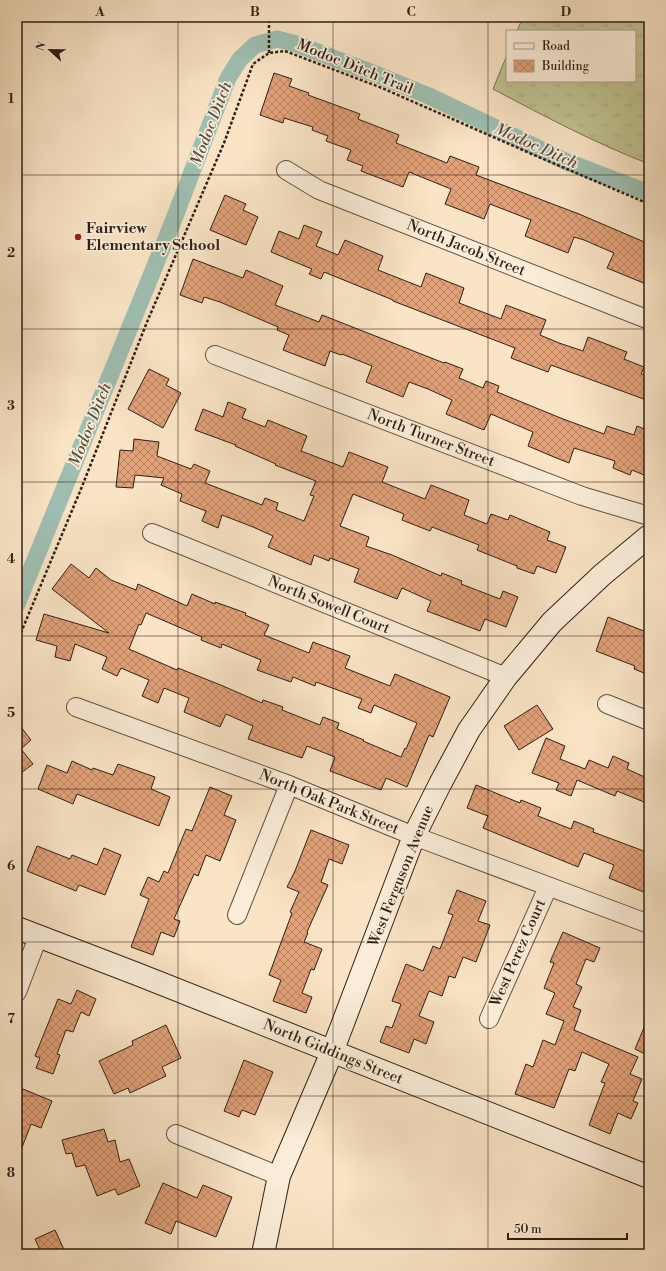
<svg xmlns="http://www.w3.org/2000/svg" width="666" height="1271" viewBox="0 0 666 1271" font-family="'Libre Bodoni',serif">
  <defs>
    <pattern id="grass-tufts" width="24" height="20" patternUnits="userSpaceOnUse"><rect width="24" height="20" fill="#c0c392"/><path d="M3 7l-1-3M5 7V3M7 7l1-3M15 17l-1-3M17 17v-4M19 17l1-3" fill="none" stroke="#a5a77d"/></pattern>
    <pattern id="building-cross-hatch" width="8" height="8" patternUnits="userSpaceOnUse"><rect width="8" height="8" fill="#e2a178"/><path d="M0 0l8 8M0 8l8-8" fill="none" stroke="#b88361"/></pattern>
  </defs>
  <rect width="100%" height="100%" fill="#f9e4c5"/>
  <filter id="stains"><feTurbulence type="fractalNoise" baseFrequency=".005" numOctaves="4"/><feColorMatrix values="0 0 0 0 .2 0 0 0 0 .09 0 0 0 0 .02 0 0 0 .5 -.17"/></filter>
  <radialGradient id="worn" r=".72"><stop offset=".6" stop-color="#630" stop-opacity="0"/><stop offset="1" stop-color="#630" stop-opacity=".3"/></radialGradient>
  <path fill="url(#grass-tufts)" stroke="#787154" d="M523 17H649V164C595 143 544 116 493 89L507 55V81H635V31H517Z"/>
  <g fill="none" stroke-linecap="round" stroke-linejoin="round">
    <path stroke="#9ebfb1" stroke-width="17" d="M17 604 172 224 228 78 240 59 255 45 277 39 296 44 378 75 429 96 565 161 649 193"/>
  </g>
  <path fill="url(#building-cross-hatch)" stroke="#301f15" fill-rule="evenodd" d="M274 73 292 79 289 86 309 93 308 95 360 114 358 119 399 135 396 143 447 163 450 156 479 167 476 175 579 214 649 244V277L646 284 607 268 614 253 584 240 574 237 568 253 525 236 531 220 490 204 484 219 445 204 451 189 409 172 403 187 361 171 363 166 347 160 351 150 326 141 328 136 312 130 313 127 284 118 283 123 260 115Z
    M225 195 246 204 243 210 258 217 246 245 210 230Z
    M304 225 322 232 316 246 338 255 345 240 383 256 378 270 421 287 426 273 464 288 459 303 472 308 501 319 506 305 546 320 540 335 559 343 583 351 588 337 627 352 624 359 644 367 641 374 649 377V401L551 365 548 372 511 358 515 348 393 301V300L324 272 321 279 309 274 312 269 271 252 279 231 299 239Z
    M193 259 243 278 246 270 283 286 275 305 319 322 322 315 444 363 445 362 463 369 459 378 483 388 486 381 499 386 497 392 563 419 604 434 607 426 634 435 637 426 649 431V477L632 470 630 475 613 468 615 461 574 448 569 463 554 457 528 446 533 432 491 414 484 430 446 414 452 400 428 389 409 382 403 397 366 382 372 366 342 354 341 355 330 351 325 366 283 350 289 335 277 330 278 327 220 302 204 297 202 303 180 295Z
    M149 369 169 379 166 385 181 393 163 428 128 409Z
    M228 402 246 409 242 418 265 427 268 420 307 436 301 451 343 467 349 452 388 467 382 482 425 499 431 485 469 500 464 515 487 524 491 514 508 520 510 515 550 532 547 540 566 547 556 573 537 566 534 574 517 568V566L477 550 479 545 432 527 430 531 402 520 404 514 353 494 340 526 369 537 366 546 392 555 441 576 442 573 462 581 461 584 500 599 503 591 518 597 506 627 485 619 480 631 427 611 431 601 402 588 397 599 354 582 359 569 330 558 329 561 314 555 311 565 268 547 273 536 253 527 222 515 218 528 202 521 206 511 180 501 182 494 161 485 164 478 135 475 133 488 116 487 120 450 133 451 134 439 159 442 157 456 191 469 194 464 210 471 205 483 262 505 265 498 278 503 276 510 304 521 314 496 310 495 316 481 275 465 276 464 235 446 236 445 195 430 203 409 223 417Z
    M71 564 89 578 96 568 111 580 136 590 138 584 187 606 192 594 215 604V602L246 613 245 615 269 625 264 635 309 653 313 642 350 656 345 668 390 686 395 674 450 697 433 737 429 735 407 787 386 778 381 790 330 771 335 757 307 746 302 758 248 739 253 726 226 714 220 727 184 712 189 698 164 688 158 703 142 696 149 680 121 668 117 676 102 669 107 657 75 644 70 661 55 657 57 646 36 640 44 614 109 633 52 589ZM146 613 202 637 201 640 221 648 222 644 261 660 257 670 291 682 293 677 315 686 316 682 362 699 358 708 371 713 374 705 417 723 406 749 405 748 401 757 363 741 364 740 337 729 339 723 323 717 320 725 282 710 283 707 263 700 262 703 223 686 178 668 177 670 129 649 139 624 141 625Z
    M608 617 649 633V675L634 669 635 666 596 651Z
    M537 705 553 729 519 750 504 726Z
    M17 722 31 740 21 749 33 764 17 776Z
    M546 738 565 746 560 759 585 769 589 760 608 768 613 756 629 763 627 769 649 779V804L617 791 615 796 577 780 571 796 556 790 559 783 532 773Z
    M72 761 92 770 93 768 113 775 118 764 155 777 151 789 170 797 159 826 77 794 73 804 38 789 47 765 67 773Z
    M476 785 520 803 521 800 541 808 538 816 571 829 574 821 594 829 593 832 649 853V884L646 893 609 878 614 865 584 853 578 867 483 828 488 816 467 808Z
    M210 787 232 796 224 815 236 820 220 861 206 855 198 876 194 874 174 919 180 921 174 937 161 932 153 955 131 947 149 899 140 895 148 877 159 882 164 871 168 873 186 829 192 831Z
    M311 830 349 845 342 864 329 859 321 882 328 885 307 932 308 933 304 942 322 949 314 970 311 969 302 993 312 997 306 1013 273 1001 281 980 269 975 292 913 290 912 299 892 287 887 295 871Z
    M37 846 70 859 72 855 97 865 104 848 121 855 105 895 79 885 76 891 27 871Z
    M457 890 486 901 478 921 490 925 476 962 463 957 455 978 449 976 442 996 429 991 419 1016 434 1022 426 1044 414 1039 409 1053 380 1042 386 1026 392 1028 401 1004 392 1001 406 964 423 971 433 946 440 949 453 915 448 913Z
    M563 932 600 948 594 962 586 959 576 984 582 987 573 1007 581 1010 574 1030 638 1057 630 1074 642 1079 633 1101 638 1103 631 1119 618 1113 610 1134 589 1125 605 1083 601 1082 609 1064 582 1052 575 1071 569 1069 554 1108 515 1094 526 1064 533 1067 543 1040 555 1045 564 1021 546 1014 555 993 544 988 554 963 550 962Z
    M77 990 96 999 89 1016 81 1012 73 1032 66 1030 57 1054 60 1055 53 1074 36 1068 40 1058 35 1056 58 999 71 1004Z
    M649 1016V1056L635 1049Z
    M166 1025 181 1058 162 1067 166 1076 130 1093 128 1088 114 1094 99 1061 133 1045 132 1041Z
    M244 1060 273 1072 255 1115 242 1110 239 1117 224 1111Z
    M23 1089 52 1101 41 1128 31 1124 18 1158H17V1103Z
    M104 1129 108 1142 115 1140 120 1162 129 1159 140 1186 118 1195 115 1189 97 1196 85 1165 76 1167 72 1153 66 1154 62 1140Z
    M163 1183 197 1198 203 1185 232 1197 216 1237 176 1221 171 1234 145 1223Z
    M55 1230 66 1254H42L35 1239Z"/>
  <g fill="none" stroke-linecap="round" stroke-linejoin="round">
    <defs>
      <path id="street" d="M286 170 319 190 649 320
        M215 355 582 496 649 516
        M152 533 506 677
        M607 704 649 721
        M76 707 289 785 414 836 649 924
        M237 915 289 785
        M17 992 38 937
        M489 1019 548 887
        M176 1134 279 1176"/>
      <path id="secondary" d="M17 928 137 974 649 1177
        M263 1254 279 1176 332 1052 414 836 440 784 469 730 506 677 552 622 602 575 649 536"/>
    </defs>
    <use href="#street" stroke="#625041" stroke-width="20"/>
    <use href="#secondary" stroke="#301f15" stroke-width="24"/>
    <path stroke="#301f15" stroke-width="2.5" stroke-dasharray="3 2" stroke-linecap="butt" d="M269 53V17
      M17 642 81 489 147 322 224 143 253 64 269 53 285 51 382 88 534 155 649 204"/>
    <use href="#street" stroke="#fbedd9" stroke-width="18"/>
    <use href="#secondary" stroke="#fbedd9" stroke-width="22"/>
  </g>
  <path fill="none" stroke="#301f15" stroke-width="1" stroke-opacity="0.55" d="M178 17V1254M333 17V1254M488 17V1254M17 175H649M17 329H649M17 482H649M17 636H649M17 789H649M17 942H649M17 1096H649"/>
  <circle fill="#8f2418" stroke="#fbedd9" stroke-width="1.5" cx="78" cy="237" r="4"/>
  <g text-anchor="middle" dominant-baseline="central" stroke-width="3.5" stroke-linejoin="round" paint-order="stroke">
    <g font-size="15" fill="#301f15" stroke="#fbedd9">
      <text transform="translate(355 67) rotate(22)">Modoc Ditch Trail</text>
      <text transform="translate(466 248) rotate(22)">North Jacob Street</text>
      <text transform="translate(431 438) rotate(21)">North Turner Street</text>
      <text transform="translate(329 605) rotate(22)">North Sowell Court</text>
      <text transform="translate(329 802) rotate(22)">North Oak Park Street</text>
      <text transform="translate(401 876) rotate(-68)">West Ferguson Avenue</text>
      <text transform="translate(518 953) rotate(-66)">West Perez Court</text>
      <text transform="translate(333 1052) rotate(22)">North Giddings Street</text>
    </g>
    <g font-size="15" font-weight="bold" fill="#301f15" stroke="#fbedd9" text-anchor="start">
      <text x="86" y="228">Fairview<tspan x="86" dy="17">Elementary School</tspan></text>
    </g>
    <g font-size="16" font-style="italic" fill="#514f44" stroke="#fbedd9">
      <text transform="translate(211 124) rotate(-69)">Modoc Ditch</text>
      <text transform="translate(536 146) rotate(24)">Modoc Ditch</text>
      <text transform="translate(90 425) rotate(-68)">Modoc Ditch</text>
    </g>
  </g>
  <rect width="666" height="1271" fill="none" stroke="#f9e4c5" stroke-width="44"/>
  <rect x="506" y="30" width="130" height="52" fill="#fbedd9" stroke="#aa9b8b"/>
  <rect x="514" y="43" width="20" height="6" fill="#fbedd9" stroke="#aa9b8b"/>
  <text x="542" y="50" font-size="12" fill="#301f15">Road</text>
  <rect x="514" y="60" width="20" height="12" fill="url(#building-cross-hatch)" stroke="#aa9b8b"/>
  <text x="542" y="70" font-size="12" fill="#301f15">Building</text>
  <g transform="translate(50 50) rotate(292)" stroke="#fbedd9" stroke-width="3" paint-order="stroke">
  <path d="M0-3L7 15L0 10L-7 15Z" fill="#301f15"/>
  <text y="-6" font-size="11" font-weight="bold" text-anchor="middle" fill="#301f15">N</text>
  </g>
  <path d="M508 1233v6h119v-6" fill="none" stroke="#301f15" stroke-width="2"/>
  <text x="514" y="1233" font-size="12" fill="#301f15" stroke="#fbedd9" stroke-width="3" paint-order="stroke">50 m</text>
  <rect x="22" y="22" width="622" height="1227" fill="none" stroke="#301f15" stroke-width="1.5"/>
  <g font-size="13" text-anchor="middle" font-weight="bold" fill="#301f15">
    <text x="100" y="16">A</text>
    <text x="255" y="16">B</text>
    <text x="411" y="16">C</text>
    <text x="566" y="16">D</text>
    <text x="11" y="103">1</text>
    <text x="11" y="257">2</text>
    <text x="11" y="410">3</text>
    <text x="11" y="563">4</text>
    <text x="11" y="717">5</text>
    <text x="11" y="870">6</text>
    <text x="11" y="1023">7</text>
    <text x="11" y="1177">8</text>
  </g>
  <rect width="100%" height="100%" filter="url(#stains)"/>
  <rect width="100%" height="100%" fill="url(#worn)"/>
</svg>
